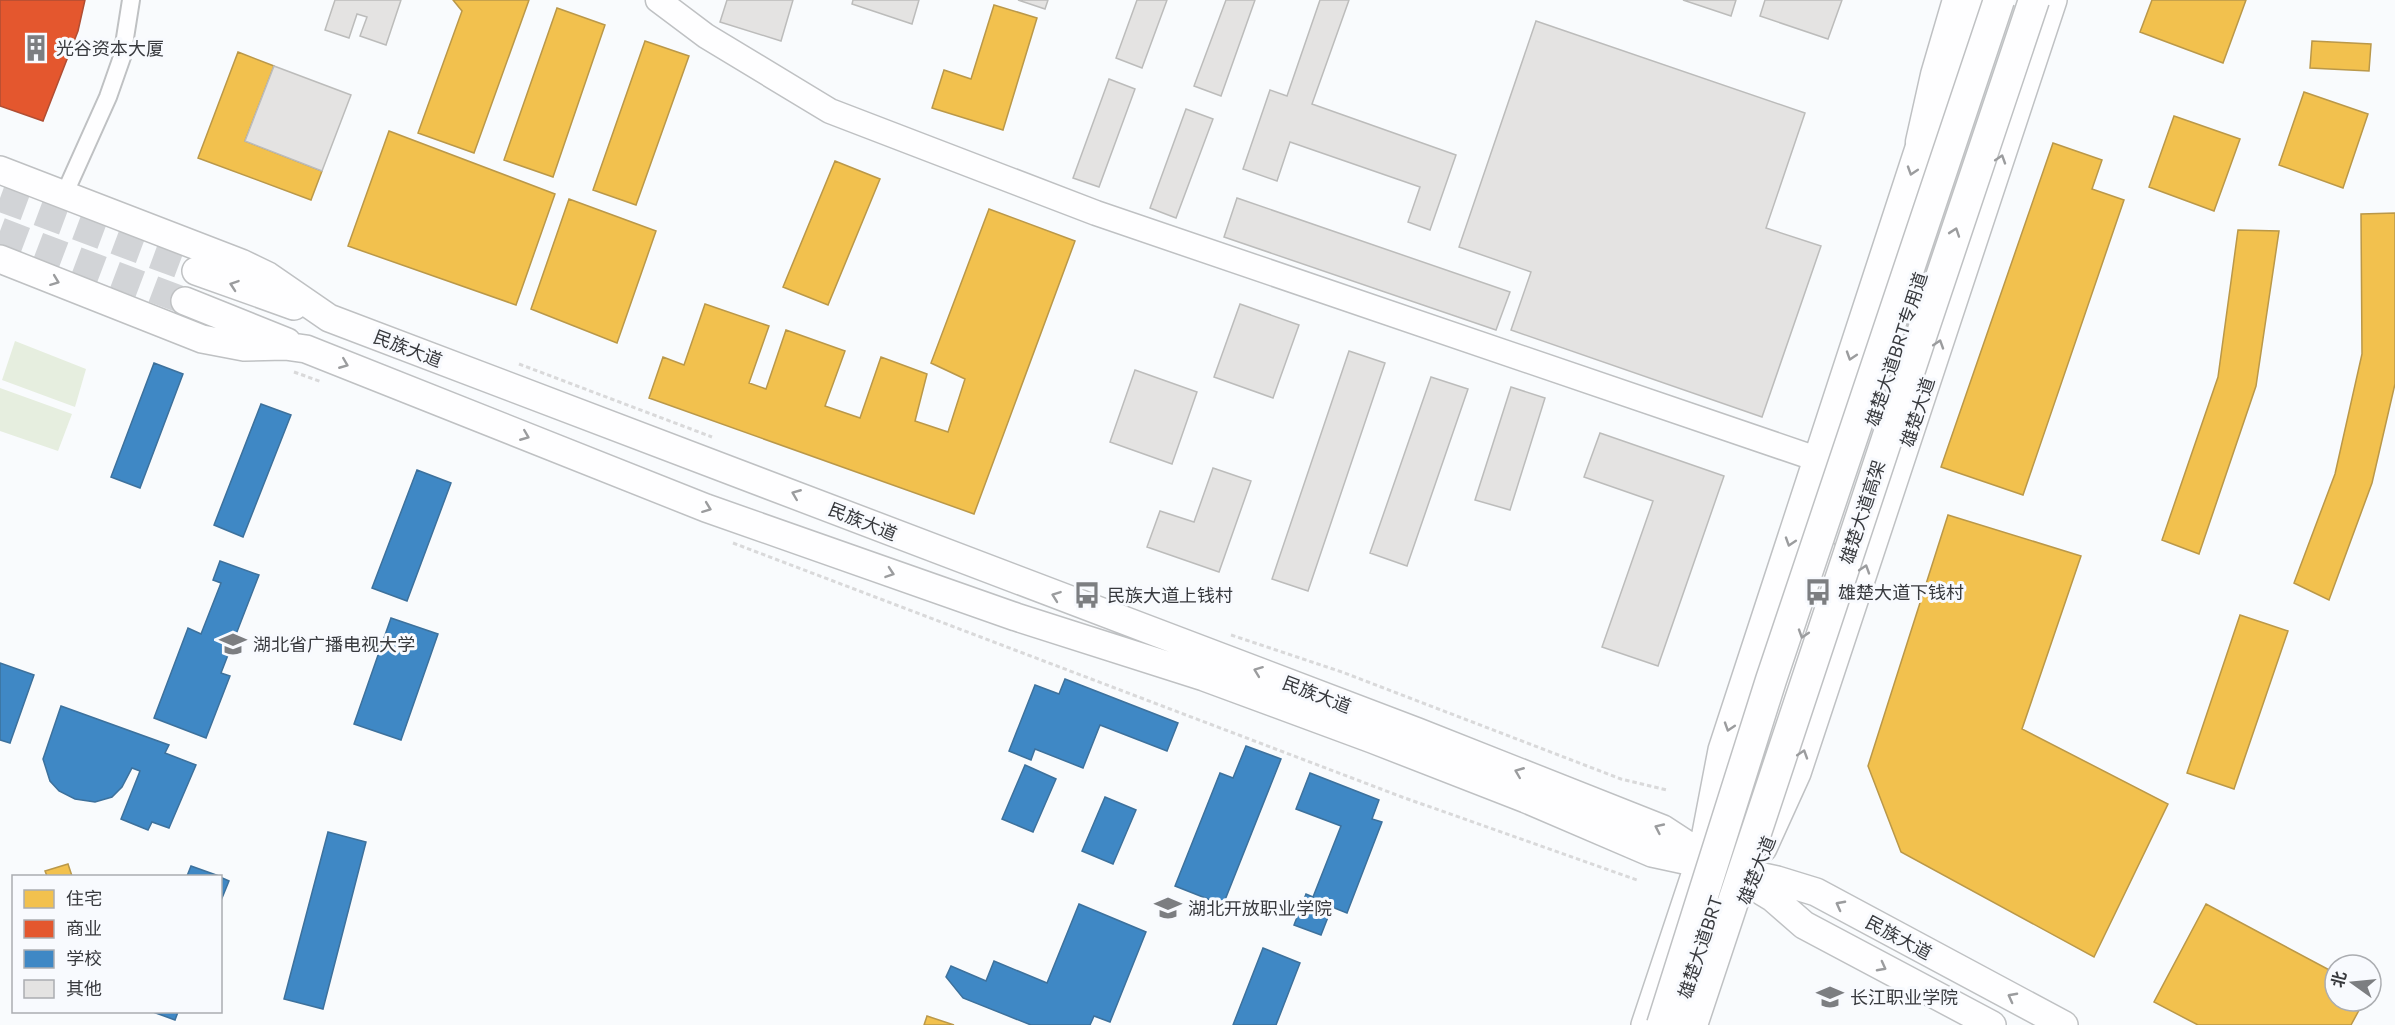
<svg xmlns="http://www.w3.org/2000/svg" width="2395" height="1025" viewBox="0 0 2395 1025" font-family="Commissioner,'Noto Sans SC',sans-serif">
  <rect width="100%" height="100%" fill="#f9fbfd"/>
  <path fill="#e6eedf" d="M15 341 86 369 75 407 2 380Z
    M0 388 72 414 58 451 0 431Z"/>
  <path fill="#f2c14e" stroke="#ba9849" stroke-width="1.5" d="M453 0H529L474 153 418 133 462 11Z
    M2152 0H2246L2223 63 2140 32Z
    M994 5 1037 18 1003 130 932 108 944 70 971 79Z
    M557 8 605 25 553 177 504 160Z
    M645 41 689 56 636 205 593 190Z
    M2312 41 2371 44 2369 71 2310 68Z
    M238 52 274 66 245 141 322 171 311 200 198 158Z
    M2304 92 2368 114 2343 188 2279 165Z
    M2174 116 2240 139 2214 211 2149 187Z
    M389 131 555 194 516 305 348 246Z
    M2053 143 2102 160 2092 189 2124 200 2023 495 1941 467Z
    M835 161 880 179 828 305 783 287Z
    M569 199 656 231 617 343 531 309Z
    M989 209 1075 241 974 514 649 398 663 357 684 365 705 304 769 326 749 383 766 389 786 330 845 351 825 406 860 418 881 357 927 374 915 421 948 432 965 379 931 363Z
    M2395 213V384L2372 483 2329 600 2294 583 2335 474 2362 354 2361 214Z
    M2238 230 2279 231 2256 386 2199 554 2162 540 2218 377Z
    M1948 515 2081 556 2022 729 2168 804 2094 957 1901 852 1868 766Z
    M2240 615 2288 631 2234 789 2187 773Z
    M68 864 72 876H47L45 871Z
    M2206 904 2335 973V1001H2364L2351 1025H2198L2154 1002Z
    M927 1016 954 1025H924Z"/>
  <path fill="#e4572e" stroke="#b04e33" stroke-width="1.5" d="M0 0H85L78 31 43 121 0 106Z"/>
  <path fill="#3f88c5" stroke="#3d719c" stroke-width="1.5" d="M154 363 183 374 140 488 111 477Z
    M261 404 291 415 243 537 214 525Z
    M417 470 451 483 407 601 372 588Z
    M220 561 259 575 221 673 230 676 206 738 154 718 188 628 201 634 221 583 213 580Z
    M391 618 438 634 401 740 354 724Z
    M0 663 34 675 10 743 0 740Z
    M1065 679 1178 723 1167 751 1100 725 1083 768 1035 749 1031 760 1009 751 1035 685 1059 694Z
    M61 706 169 745 165 753 196 765 169 828 152 822 148 830 121 819 140 771 132 768 122 787 112 797 95 802 75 799 59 791 50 781 43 759Z
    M1246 746 1281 759 1223 905 1175 886 1220 773 1233 778Z
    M1025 765 1056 779 1033 832 1002 819Z
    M1310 773 1379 800 1372 819 1382 822 1347 913 1332 907 1321 935 1294 925 1306 894 1313 897 1341 826 1296 809Z
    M1105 797 1136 810 1113 864 1082 851Z
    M328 832 366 842 323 1009 284 999Z
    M191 866 219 876H187Z
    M220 877 229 881 220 903Z
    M1079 904 1146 932 1110 1022 1094 1016 1090 1025H1031L963 998 946 977 951 966 986 981 994 961 1047 983Z
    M1263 948 1300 963 1276 1025H1233Z
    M153 1012H178L175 1020Z"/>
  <path fill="#e4e3e2" stroke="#bcbcbb" stroke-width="1.5" d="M335 0H401L386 45 360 36 367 17 357 14 349 38 325 30Z
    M727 0H793L781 41 720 22Z
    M853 0H919L912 24 852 4Z
    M1018 0H1048L1045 9Z
    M1137 0H1167L1142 68 1116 58Z
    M1226 0H1255L1221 96 1194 86Z
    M1320 0H1349L1312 104 1456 155 1430 230 1408 222 1420 187 1290 142 1277 181 1243 169 1270 90 1287 96Z
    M1683 0H1736L1731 16Z
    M1765 0H1842L1828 39 1760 16Z
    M1536 21 1805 113 1766 228 1821 246 1762 417 1511 330 1531 272 1459 247Z
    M274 66 351 95 322 171 245 141Z
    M1109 79 1135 89 1099 187 1073 178Z
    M1186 109 1213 119 1176 218 1150 208Z
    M1237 198 1510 292 1496 330 1224 237Z
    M1240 304 1299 325 1273 398 1214 377Z
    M1349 351 1385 363 1308 591 1272 579Z
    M1135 370 1197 392 1172 464 1110 442Z
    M1431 377 1468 389 1407 566 1370 553Z
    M1511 387 1545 398 1510 510 1475 500Z
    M1600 433 1724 476 1658 666 1602 647 1653 501 1584 477Z
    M1213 468 1251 481 1219 572 1147 547 1160 511 1194 522Z"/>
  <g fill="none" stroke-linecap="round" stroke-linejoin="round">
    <path stroke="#d2d4d7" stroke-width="27" stroke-dasharray="27 14" stroke-linecap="butt" d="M0 198 196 271
      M0 231 185 301"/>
    <defs>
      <path id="lane" d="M1744 815 1831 547"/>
      <path id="street" d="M64 195 108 97 122 57 131 0"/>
      <path id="secondary" d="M658 0 706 36 830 111 1096 213 1817 459"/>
      <path id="primary" d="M0 170 241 263 268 276 329 318 1418 732 1663 829 1712 861
        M0 259 202 339 244 347 285 346 306 349 706 508 1016 617 1204 677 1372 739 1526 799 1652 853 1777 880 1816 892 2064 1025
        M196 271 294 306
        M185 301 287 342
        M1763 848 1797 773 2053 0
        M1745 881 1773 898 1804 925 1992 1025
        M1645 1025 1702 854 1722 750 1921 142 1953 79 1979 0"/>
      <path id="highway" d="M1921 142 1936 75 1958 0"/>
    </defs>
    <use href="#lane" stroke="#bfc1c3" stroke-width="11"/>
    <use href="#street" stroke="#bfc1c3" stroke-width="20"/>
    <use href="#secondary" stroke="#bfc1c3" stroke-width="27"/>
    <use href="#primary" stroke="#bfc1c3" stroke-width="30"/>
    <use href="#highway" stroke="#bfc1c3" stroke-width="33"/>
    <path stroke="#d9d9da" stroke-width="3" stroke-dasharray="4.5 3" stroke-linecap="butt" d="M519 364 712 437
      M294 372 322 382
      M733 543 1402 797 1637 880
      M1231 635 1342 672 1621 779 1667 790"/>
    <use href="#lane" stroke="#fefeff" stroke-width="8"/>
    <use href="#street" stroke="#fefeff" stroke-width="16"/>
    <use href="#secondary" stroke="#fefeff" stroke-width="24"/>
    <use href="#primary" stroke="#fefeff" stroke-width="27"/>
    <use href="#highway" stroke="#fefeff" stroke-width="30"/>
    <defs>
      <path id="highway-bridge" d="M1662 1025 1771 680 1999 0
        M1692 1025C1807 684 1918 341 2034 0"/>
    </defs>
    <use href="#highway-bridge" stroke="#bfc1c3" stroke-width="33" stroke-linecap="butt"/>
    <use href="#highway-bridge" stroke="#fefeff" stroke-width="30"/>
  </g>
  <defs><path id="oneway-chevron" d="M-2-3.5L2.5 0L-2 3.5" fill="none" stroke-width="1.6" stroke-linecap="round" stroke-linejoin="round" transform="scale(1.5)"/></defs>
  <g stroke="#9b9c9e">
    <use href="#oneway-chevron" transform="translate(2001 159) rotate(-72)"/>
    <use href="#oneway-chevron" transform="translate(1912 171) rotate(108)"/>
    <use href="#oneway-chevron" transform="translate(1955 232) rotate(-71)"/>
    <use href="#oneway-chevron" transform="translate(55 281) rotate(21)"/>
    <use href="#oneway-chevron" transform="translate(234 285) rotate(-161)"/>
    <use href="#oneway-chevron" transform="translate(1939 344) rotate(-72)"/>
    <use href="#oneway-chevron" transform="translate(1851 356) rotate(108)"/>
    <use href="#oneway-chevron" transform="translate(344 364) rotate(22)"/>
    <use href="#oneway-chevron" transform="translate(525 436) rotate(22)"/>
    <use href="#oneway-chevron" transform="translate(796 494) rotate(-158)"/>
    <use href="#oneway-chevron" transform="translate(707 508) rotate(21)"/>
    <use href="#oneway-chevron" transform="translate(1790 542) rotate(108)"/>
    <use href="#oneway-chevron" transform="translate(1865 569) rotate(-72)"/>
    <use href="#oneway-chevron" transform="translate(890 573) rotate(19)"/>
    <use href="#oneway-chevron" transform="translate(1056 596) rotate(-160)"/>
    <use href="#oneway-chevron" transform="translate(1803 634) rotate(108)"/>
    <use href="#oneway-chevron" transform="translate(1258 671) rotate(-159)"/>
    <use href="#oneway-chevron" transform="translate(1729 727) rotate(108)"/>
    <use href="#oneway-chevron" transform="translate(1803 754) rotate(-72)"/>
    <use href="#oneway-chevron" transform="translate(1519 772) rotate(-158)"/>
    <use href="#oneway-chevron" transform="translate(1659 828) rotate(-155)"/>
    <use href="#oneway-chevron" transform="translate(1840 905) rotate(-152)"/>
    <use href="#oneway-chevron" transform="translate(1882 967) rotate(28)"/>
    <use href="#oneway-chevron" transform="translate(2012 997) rotate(-152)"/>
  </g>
  <defs>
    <symbol id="building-bare" viewBox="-9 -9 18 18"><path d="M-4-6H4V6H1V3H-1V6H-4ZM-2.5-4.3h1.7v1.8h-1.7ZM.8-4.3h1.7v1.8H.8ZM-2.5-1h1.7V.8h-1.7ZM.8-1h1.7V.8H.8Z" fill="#7c7e81" stroke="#f8fafe" stroke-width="2.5" paint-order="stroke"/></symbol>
    <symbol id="bus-bare" viewBox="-9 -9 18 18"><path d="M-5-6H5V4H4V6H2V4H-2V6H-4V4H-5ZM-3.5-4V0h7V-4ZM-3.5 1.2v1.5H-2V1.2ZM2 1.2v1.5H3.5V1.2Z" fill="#7c7e81" stroke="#f8fafe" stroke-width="2.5" paint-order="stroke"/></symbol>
    <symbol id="university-bare" viewBox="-9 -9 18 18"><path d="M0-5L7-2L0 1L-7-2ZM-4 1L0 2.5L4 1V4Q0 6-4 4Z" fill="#7c7e81" stroke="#f8fafe" stroke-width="2.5" paint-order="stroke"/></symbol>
  </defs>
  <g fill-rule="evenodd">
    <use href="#building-bare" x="17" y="29" width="38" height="38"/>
    <use href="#bus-bare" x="1799" y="573" width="38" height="38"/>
    <use href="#bus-bare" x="1068" y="576" width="38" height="38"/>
    <use href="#university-bare" x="214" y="625" width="38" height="38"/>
    <use href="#university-bare" x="1149" y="889" width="38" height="38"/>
    <use href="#university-bare" x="1811" y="978" width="38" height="38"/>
  </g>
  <g text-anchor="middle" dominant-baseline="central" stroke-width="6" stroke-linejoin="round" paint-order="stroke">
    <g font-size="18" fill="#383a3e" stroke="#f8fafe" text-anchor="start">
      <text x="56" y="48">光谷资本大厦</text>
      <text x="1838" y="592">雄楚大道下钱村</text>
      <text x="1107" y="595">民族大道上钱村</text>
      <text x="253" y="644">湖北省广播电视大学</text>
      <text x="1188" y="908">湖北开放职业学院</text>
      <text x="1850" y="997">长江职业学院</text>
    </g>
    <g font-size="18" fill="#383a3e" stroke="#f8fafe">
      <text transform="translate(408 348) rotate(21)">民族大道</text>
      <text transform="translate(1896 349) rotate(-72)">雄楚大道BRT专用道</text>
      <text transform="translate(1917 412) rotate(-72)">雄楚大道</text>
      <text transform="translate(1862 512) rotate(-72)">雄楚大道高架</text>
      <text transform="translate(863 521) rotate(22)">民族大道</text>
      <text transform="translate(1317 694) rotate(21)">民族大道</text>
      <text transform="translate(1756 870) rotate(-68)">雄楚大道</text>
      <text transform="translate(1899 937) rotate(28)">民族大道</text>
      <text transform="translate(1700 947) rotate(-72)">雄楚大道BRT</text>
    </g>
  </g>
  <rect x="12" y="875" width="210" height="138" fill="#f8fafe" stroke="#abadb1" stroke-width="1.5"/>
  <rect x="24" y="890" width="30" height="18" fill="#f2c14e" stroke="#abadb1" stroke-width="1.5"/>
  <text x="66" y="905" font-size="18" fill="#383a3e">住宅</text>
  <rect x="24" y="920" width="30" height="18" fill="#e4572e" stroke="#abadb1" stroke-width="1.5"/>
  <text x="66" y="935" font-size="18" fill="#383a3e">商业</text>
  <rect x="24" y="950" width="30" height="18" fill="#3f88c5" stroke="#abadb1" stroke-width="1.5"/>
  <text x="66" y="965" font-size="18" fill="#383a3e">学校</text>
  <rect x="24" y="980" width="30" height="18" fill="#e4e3e2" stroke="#abadb1" stroke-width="1.5"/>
  <text x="66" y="995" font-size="18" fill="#383a3e">其他</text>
  <g transform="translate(2353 983) rotate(285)"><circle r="28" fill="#f8fafe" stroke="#abadb1" stroke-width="1.5"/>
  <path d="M0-4.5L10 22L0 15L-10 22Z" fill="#7c7e81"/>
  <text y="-9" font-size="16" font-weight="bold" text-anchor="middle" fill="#383a3e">北</text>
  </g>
</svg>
